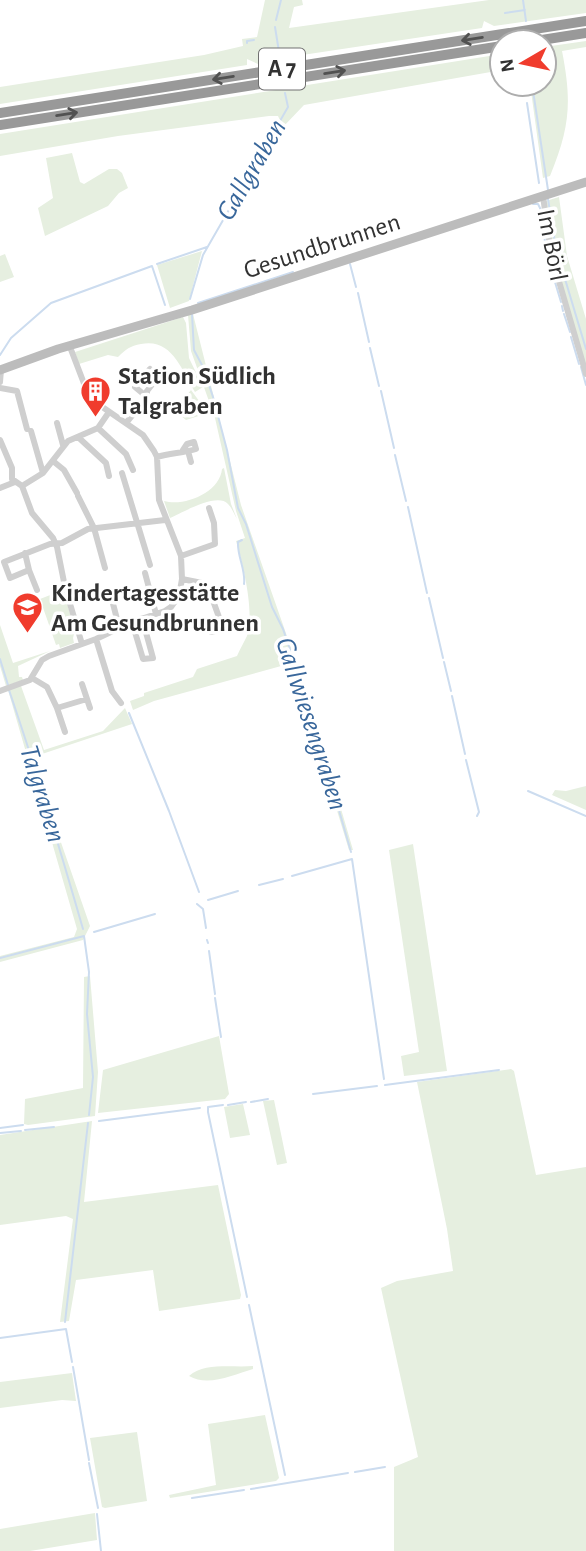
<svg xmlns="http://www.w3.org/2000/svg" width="586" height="1551" viewBox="0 0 586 1551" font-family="'Alegreya Sans',sans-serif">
  <rect width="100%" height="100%" fill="#fff"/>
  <path fill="#e6efe0" d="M265 0H302L303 5 294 7 289 28 489 0H586V13L494 26 484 21 482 28 289 57 287 60 258 64 247 59V65L0 104V87L204 55 243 46 242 39 257 37Z
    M586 41V47L562 51C572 102 570 127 550 176L543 178 530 84H544V47Z
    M502 54V70L304 105 283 127 278 116H269L118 136 0 156V134Z
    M72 153 80 182 84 184 109 169H117L122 173 128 188 119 193 108 206 45 236 38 208 53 198 46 158Z
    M559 197 567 256 586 319V366L552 249 546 201Z
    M202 251 189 301 170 308 157 265Z
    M5 254 14 277 0 282V256Z
    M193 314 241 505 309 699 353 850H349L292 663 154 701 133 710 130 701 144 696V693L193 677 197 669 237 656C240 649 244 642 247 636 255 613 243 564 236 541L245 538 236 511 215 418 191 351 188 315Z
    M183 317 186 323 189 358 203 387 195 392C181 369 172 338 141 344 130 346 126 349 118 357L108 355 79 364 75 352Z
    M191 390 208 413 186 420 174 410Z
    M224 468 231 504 237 519C234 514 232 508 228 504 217 492 182 513 170 518L164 501C185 507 220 492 222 469Z
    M63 590 75 630 73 638 74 643 60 648 59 644 56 645 40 599Z
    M0 625 13 663 50 651 18 666 19 677H22L23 680 6 686 0 666Z
    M21 686 44 750 103 731 125 708 132 724 36 756 56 828 90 926 83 940 0 962V956L74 937 77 929 8 690Z
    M586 786V810L552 795 555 790 566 791Z
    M413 844 447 1071 404 1076 401 1056 419 1052 389 850Z
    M90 976 98 1072 95 1116 28 1125 24 1124 25 1099 83 1088 84 977Z
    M219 1036 229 1094 225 1099 98 1113 103 1070Z
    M511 1069 514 1071 536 1175 586 1167V1551H394V1467L418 1457 381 1288 397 1281 453 1271 447 1229 417 1082Z
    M274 1100 287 1163 277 1165 263 1101Z
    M243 1104 250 1135 230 1138 224 1107Z
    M92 1121 84 1202 218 1185 241 1295 240 1299 159 1311 153 1270 76 1280 69 1321 60 1322 73 1219 66 1216 0 1225V1135Z
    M253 1366V1369C233 1375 208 1387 189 1376 205 1362 233 1368 253 1366Z
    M72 1373 76 1401 62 1400 0 1408V1382Z
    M265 1415 279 1478 276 1481 170 1498 169 1495 216 1485 208 1424Z
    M137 1432 147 1501 105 1508 102 1507 90 1438Z
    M95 1513 97 1540 30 1551H0V1529Z"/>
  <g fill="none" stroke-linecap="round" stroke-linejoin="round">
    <path stroke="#ccdcef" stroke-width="2" d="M523 0 526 21
      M505 13 525 10
      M276 20 281 0
      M275 27 280 58
      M247 43V41L254 40
      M532 84 548 190
      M527 103 539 183
      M548 199 556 249 586 349
      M533 204H538L540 208 547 255
      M548 259 561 302
      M157 264 207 247
      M350 264 356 287
      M358 293 369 342
      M190 299 203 255 288 107 285 93
      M198 303 293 272
      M562 306 563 311
      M192 314 194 350 203 367 213 397 227 450 238 508 246 524 272 607 283 629 306 696 351 852
      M564 314 570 332
      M571 337 579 364
      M370 348 379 386
      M0 355 11 338 51 303 152 266 165 305
      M581 367 586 385
      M381 391 394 448
      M395 455 406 501
      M408 507 427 593
      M242 540 238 542C237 556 246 570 244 584
      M429 598 443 658
      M0 659 8 685
      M444 662 451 691
      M9 690C36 769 60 849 83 929
      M452 696 465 754
      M129 713 169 811 199 892
      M466 760 479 812 477 816
      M528 791 586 816
      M292 876 352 859 384 1079
      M259 885 283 879
      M208 900 238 891
      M197 904 203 909 206 928
      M94 932 155 914
      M207 940 208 943
      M209 951 215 994
      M0 958 84 936 89 972 87 1014 93 1077 89 1115
      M215 998 221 1037
      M385 1085 499 1070
      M313 1094 377 1086
      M251 1102 268 1099
      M223 1105 208 1107V1112L247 1297
      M228 1105 246 1102
      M99 1121 200 1108
      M0 1128 23 1125
      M25 1130 54 1127
      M0 1133 21 1131
      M249 1305 285 1475
      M65 1322 88 1123
      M0 1338 66 1329 72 1362
      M73 1367 89 1460
      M89 1463 98 1508
      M355 1472 385 1467
      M251 1489 348 1473
      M192 1498 244 1490
      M97 1514 101 1551"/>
    <path stroke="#cfcfcf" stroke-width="6" d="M543 196 551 254 586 374
      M0 382 1 370
      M0 388 17 391 27 429
      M57 423 63 445
      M126 423 147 397V391L158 377 150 369 135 387 147 397
      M98 428 126 454 133 470
      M31 431 43 473
      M78 437 106 463 109 476
      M0 440 12 468V479L22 486 32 513 53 538 57 547 65 587 82 644
      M188 451 191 462
      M157 457C170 453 184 453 196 449L194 442 187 444 183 450
      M53 461 64 470 77 493
      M122 473 150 565
      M22 486 43 473 68 441 98 428 109 412
      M0 488 15 482
      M78 496 94 528 105 568
      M25 553 29 570 10 578 4 562 50 544 62 543 88 529 165 520
      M181 556 215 544 214 523 209 508
      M29 570 37 590
      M145 573 156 614
      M182 579 207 584 220 620 215 631 211 632 208 624 220 620
      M110 592 119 627
      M132 622 143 659 153 658 142 618
      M96 639 112 691 121 703
      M32 678 47 687 57 708
      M82 684 90 708
      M0 691 30 680 42 660 49 656 96 639 132 622 165 611 171 607 179 596 182 579 181 556 159 500 157 457 154 451 143 435 98 404 88 394 70 347
      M65 732 57 708 87 699"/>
    <path stroke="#bcbcbc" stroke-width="9" d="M0 370 58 349 192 310 586 182"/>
    <path stroke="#999" stroke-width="10" d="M529 42 586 33
      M0 113 586 21
      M0 125 502 46"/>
  </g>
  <defs><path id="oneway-shaft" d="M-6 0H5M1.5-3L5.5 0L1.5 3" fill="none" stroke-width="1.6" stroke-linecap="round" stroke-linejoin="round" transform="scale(1.75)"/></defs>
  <g stroke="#515151">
    <use href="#oneway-shaft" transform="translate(472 39) rotate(171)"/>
    <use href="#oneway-shaft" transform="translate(335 72) rotate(-9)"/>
    <use href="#oneway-shaft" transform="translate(223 78) rotate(171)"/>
    <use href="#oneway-shaft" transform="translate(67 114) rotate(-9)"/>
  </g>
  <defs>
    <symbol id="building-pin" viewBox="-11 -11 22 30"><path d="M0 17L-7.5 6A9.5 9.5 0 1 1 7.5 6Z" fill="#f03c2d" stroke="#fff"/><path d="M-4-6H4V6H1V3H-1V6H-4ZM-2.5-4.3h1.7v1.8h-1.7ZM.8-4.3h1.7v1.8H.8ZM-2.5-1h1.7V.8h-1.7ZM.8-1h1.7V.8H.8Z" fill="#fff"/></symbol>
    <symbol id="school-pin" viewBox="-11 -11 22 30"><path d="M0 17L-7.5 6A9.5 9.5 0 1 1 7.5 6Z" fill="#f03c2d" stroke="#fff"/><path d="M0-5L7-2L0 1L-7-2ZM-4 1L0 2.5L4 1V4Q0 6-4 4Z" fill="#fff"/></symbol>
  </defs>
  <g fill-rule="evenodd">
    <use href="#building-pin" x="78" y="374" width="35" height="47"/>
    <use href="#school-pin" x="10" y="590" width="35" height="47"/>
  </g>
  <g text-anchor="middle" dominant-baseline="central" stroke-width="7" stroke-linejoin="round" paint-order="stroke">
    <rect fill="#fff" stroke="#707070" stroke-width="2" x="259" y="48.5" width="46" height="41" rx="5"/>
    <g font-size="24" font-weight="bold" fill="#323232">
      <text x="282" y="69">A 7</text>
    </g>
    <g font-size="26" fill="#323232" stroke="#fff">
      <text transform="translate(552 245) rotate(79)">Im Börl</text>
      <text transform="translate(322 246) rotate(-18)">Gesundbrunnen</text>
    </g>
    <g font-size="26" font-weight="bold" fill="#323232" stroke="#fff" text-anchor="start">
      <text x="118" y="376">Station Südlich<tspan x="118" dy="30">Talgraben</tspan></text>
      <text x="51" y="593">Kindertagesstätte<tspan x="51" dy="30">Am Gesundbrunnen</tspan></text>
    </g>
    <g font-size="28" font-style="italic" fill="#39679b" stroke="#fff">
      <text transform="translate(252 170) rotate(-60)">Gallgraben</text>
      <text transform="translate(311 724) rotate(72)">Gallwiesengraben</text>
      <text transform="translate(42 794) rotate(73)">Talgraben</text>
    </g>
  </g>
  <g transform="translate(523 63) rotate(261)"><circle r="33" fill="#ffffff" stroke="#adadad" stroke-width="2"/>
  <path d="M0-5L12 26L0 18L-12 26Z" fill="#f03c2d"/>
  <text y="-10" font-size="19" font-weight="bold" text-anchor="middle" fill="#323232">N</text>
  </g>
</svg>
